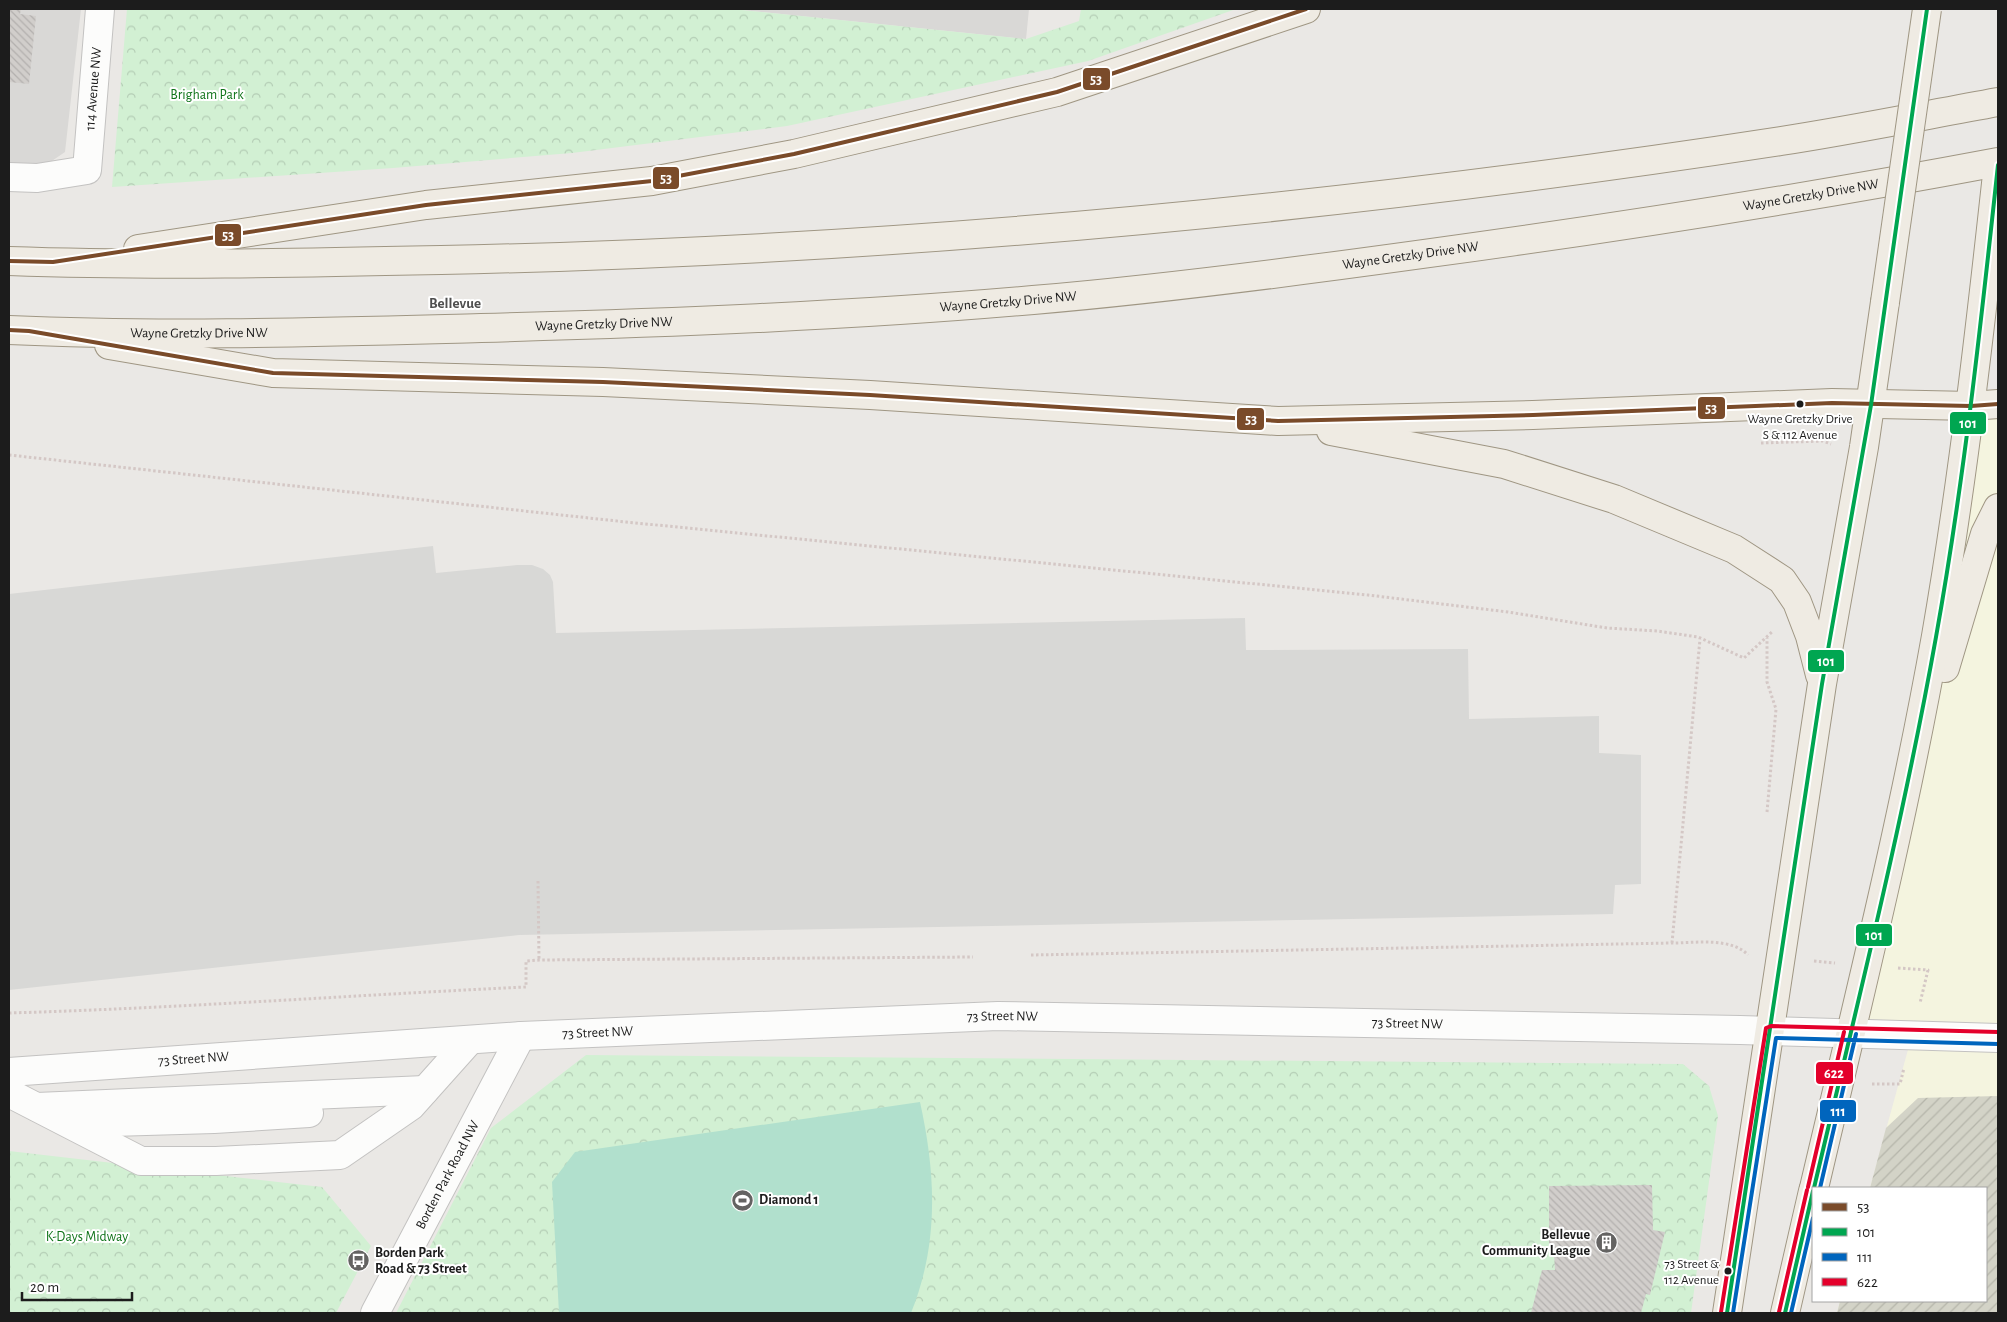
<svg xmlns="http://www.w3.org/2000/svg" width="2007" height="1322" viewBox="0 0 2007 1322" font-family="'Alegreya Sans',sans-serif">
  <defs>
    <pattern id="construction-furrows" width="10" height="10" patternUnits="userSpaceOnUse" patternTransform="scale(1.25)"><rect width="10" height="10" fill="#d3d3c7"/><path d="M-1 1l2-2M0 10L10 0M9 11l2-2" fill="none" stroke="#b5b5aa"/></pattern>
    <pattern id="park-crowns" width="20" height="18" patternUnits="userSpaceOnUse" patternTransform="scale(1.25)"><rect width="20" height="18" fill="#d2f0d3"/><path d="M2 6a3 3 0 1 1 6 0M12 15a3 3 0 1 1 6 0" fill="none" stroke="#b4cdb5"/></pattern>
    <pattern id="building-back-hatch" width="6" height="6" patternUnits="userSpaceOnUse" patternTransform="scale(1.25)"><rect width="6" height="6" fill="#d1cecb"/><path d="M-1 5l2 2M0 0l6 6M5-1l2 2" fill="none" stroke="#b3b0ae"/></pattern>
  </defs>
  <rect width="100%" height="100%" fill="#eae8e5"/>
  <path fill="#d9d8d6" d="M9 9H81L65 152 43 167 9 164Z
    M732 9H1029L1026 39Z"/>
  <path fill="#f4f4df" d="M1971 406 1998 411V1313H1837L1840 1301H1986V1188H1870L1912 1035 1850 1033Z"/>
  <path fill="#d8d8d6" d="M433 546 436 573 517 565H532L543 569 550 575 553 582 556 633 1245 618 1246 650 1468 649 1469 719 1599 716V753L1641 755V884L1615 885 1613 914 519 935 9 990V594Z"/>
  <path fill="url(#construction-furrows)" d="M1998 1096V1313H1837L1840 1301H1986V1188H1870L1886 1128 1918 1098Z"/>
  <path fill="url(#park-crowns)" d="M127 9H732L1026 39 1079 21 1081 9H1236L1088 61 787 126 572 153 393 168 112 187Z
    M586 1055 1683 1064 1709 1086 1718 1116 1691 1313H396L491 1128Z
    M9 1151 322 1187 371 1246 336 1313H9Z"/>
  <path fill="#b1e0cd" d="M920 1102C936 1175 939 1243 911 1313H559L552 1182 575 1152Z"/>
  <path fill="url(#building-back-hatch)" d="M9 9H21L20 14 36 16 29 84 9 82Z
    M1652 1185 1653 1230 1665 1232 1650 1295 1646 1294 1641 1313H1531L1542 1270H1555L1554 1254H1549V1186Z"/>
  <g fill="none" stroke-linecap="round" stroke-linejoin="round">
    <defs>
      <g id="minor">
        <path id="s1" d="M9 177 37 178 87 170 100 9"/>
        <path id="s2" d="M9 1072 521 1036 998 1016 1740 1030 1998 1038"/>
        <path d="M9 1093 141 1161H216L340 1155 411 1106 470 1040"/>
        <path d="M37 1107 425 1090"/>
        <path d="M78 1123 214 1119 309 1113"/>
        <path id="s3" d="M375 1313 521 1036"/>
      </g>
      <g id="major">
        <path d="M138 249 426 205 652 181 794 154 1057 92 1306 9"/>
        <path d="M9 261C152 266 297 263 441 260 889 251 1338 209 1781 141 1853 130 1926 115 1998 102"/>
        <path id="s4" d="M9 330C166 337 324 332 481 328 665 323 850 316 1033 300 1163 289 1293 272 1423 254 1615 228 1807 198 1998 162"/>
        <path d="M109 345 273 373 603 382 870 395 1278 421 1533 415 1832 403 1971 406 1998 404"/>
        <path d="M1331 431 1504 464 1614 499 1734 549 1782 580 1797 602 1810 636 1820 675"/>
        <path d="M1945 668 1985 534 1998 508"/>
        <path d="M1814 1188C1857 1005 1903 822 1936 636 1963 480 1981 322 1998 165"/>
        <path d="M1727 1313 1822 684 1864 447 1885 302"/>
        <path d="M1785 1313 1813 1191"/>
      </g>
    </defs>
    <use href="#minor" stroke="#c3c2c1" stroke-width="30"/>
    <use href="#major" stroke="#9f9683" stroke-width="30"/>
    <path stroke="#d4c7c5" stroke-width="3" stroke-dasharray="2.5 2.5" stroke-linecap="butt" d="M1761 443 1823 441 1831 444
      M9 455 626 522 1368 595 1508 612 1607 628 1657 631 1698 637 1744 658 1773 631
      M1767 812 1776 709 1767 682V638
      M538 881 539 960
      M1672 943 1700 639
      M1031 955 1672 943C1695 943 1731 937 1748 955
      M1814 961 1835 963
      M1898 968 1928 970 1920 1003
      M9 1013C181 1008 354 995 526 987V961L539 960 973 957
      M1872 1084H1900L1904 1068"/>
    <use href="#minor" stroke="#fcfcfb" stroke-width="28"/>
    <use href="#major" stroke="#efebe3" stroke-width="28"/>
    <defs>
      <path id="major-bridge" d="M1885 302 1927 9"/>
    </defs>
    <use href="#major-bridge" stroke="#9f9683" stroke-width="30" stroke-linecap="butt"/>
    <use href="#major-bridge" stroke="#efebe3" stroke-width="28"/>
    <defs>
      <path id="bus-1" d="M9 261 53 262 426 205 652 181 794 154 1057 92 1306 9
        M9 330 29 331 273 373 603 382 870 395 1278 421 1533 415 1832 403 1971 406 1998 404"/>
      <path id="bus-2" d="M1814 1188C1857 1005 1903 822 1936 637 1964 481 1981 323 1998 165
        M1727 1313 1822 684 1871 405 1927 9
        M1785 1313 1813 1191"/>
      <path id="bus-3" d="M1820 1188 1856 1034
        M1733 1313 1776 1038 1998 1044
        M1791 1313 1813 1218"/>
      <path id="bus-4" d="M1808 1187 1844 1032
        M1721 1312 1766 1028 1771 1026 1998 1032
        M1779 1312 1807 1190"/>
    </defs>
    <use href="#bus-1" stroke="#fff" stroke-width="8"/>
    <use href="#bus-2" stroke="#fff" stroke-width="8"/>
    <use href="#bus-3" stroke="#fff" stroke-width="8"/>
    <use href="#bus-4" stroke="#fff" stroke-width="8"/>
    <use href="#bus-1" stroke="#7a4b2a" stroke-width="4"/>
    <use href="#bus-2" stroke="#00a651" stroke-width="4"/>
    <use href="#bus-3" stroke="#0065bd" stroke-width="4"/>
    <use href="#bus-4" stroke="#e4002b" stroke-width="4"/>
  </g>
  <defs>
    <symbol id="stadium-disc" viewBox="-11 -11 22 22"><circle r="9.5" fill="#646362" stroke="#fff"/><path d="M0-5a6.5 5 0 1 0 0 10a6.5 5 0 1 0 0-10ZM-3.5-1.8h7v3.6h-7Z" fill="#fff"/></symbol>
    <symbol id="building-disc" viewBox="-11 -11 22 22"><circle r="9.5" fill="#646362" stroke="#fff"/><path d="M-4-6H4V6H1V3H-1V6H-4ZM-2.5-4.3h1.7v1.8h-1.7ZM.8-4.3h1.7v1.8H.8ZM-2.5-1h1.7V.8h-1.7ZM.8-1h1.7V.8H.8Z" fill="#fff"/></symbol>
    <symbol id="bus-disc" viewBox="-11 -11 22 22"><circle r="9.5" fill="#646362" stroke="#fff"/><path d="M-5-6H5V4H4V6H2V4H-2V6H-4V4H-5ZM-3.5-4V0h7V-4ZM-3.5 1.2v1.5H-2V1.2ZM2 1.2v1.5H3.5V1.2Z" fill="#fff"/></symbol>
  </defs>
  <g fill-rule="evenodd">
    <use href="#stadium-disc" x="730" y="1188" width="25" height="25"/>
    <use href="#building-disc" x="1594" y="1230" width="25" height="25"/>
    <use href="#bus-disc" x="346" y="1248" width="25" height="25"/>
  </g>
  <g fill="#1c1c1c" stroke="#fff" stroke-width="2">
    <circle cx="1800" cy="404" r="4.5"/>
    <circle cx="1728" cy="1271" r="4.5"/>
  </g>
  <g text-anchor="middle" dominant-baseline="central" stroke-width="4" stroke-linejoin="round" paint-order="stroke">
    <g font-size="13" fill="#1c1c1c" stroke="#fff">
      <text x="1800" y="419">Wayne Gretzky Drive<tspan x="1800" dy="16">S &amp; 112 Avenue</tspan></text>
      <text x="1719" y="1264" text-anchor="end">73 Street &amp;<tspan x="1719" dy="16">112 Avenue</tspan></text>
    </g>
    <g font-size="14" fill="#1c1c1c" stroke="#fff">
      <text stroke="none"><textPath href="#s1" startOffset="160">114 Avenue NW</textPath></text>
      <text stroke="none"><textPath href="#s4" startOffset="1810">Wayne Gretzky Drive NW</textPath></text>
      <text stroke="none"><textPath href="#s4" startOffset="1405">Wayne Gretzky Drive NW</textPath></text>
      <text stroke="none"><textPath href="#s4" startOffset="1000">Wayne Gretzky Drive NW</textPath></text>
      <text stroke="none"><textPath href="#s4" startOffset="595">Wayne Gretzky Drive NW</textPath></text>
      <text stroke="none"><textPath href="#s4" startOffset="190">Wayne Gretzky Drive NW</textPath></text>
      <text stroke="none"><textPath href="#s2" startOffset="995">73 Street NW</textPath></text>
      <text stroke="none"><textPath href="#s2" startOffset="1400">73 Street NW</textPath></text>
      <text stroke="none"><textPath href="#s2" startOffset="590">73 Street NW</textPath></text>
      <text stroke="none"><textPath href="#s2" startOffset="185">73 Street NW</textPath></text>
      <text stroke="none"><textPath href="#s3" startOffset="156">Borden Park Road NW</textPath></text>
    </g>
    <g font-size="14" fill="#10741a" stroke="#fff">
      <text x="207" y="95">Brigham Park</text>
      <text x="87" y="1237">K-Days Midway</text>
    </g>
    <g font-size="14" font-weight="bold" fill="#1c1c1c" stroke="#fff" text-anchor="start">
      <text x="759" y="1200">Diamond 1</text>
      <text x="1590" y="1235" text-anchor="end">Bellevue<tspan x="1590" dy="16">Community League</tspan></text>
      <text x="375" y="1253">Borden Park<tspan x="375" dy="16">Road &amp; 73 Street</tspan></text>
    </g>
    <g font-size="15" font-weight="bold" fill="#4f4f4f" stroke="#fff">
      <text x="455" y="303">Bellevue</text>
    </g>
  </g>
  <g stroke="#fff" stroke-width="2">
    <rect x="1082" y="67" width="29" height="24" rx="5" fill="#7a4b2a"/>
    <rect x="652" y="166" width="28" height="24" rx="5" fill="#7a4b2a"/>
    <rect x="214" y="223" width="28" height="24" rx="5" fill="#7a4b2a"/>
    <rect x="1697" y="396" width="29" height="24" rx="5" fill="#7a4b2a"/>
    <rect x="1236" y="407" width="29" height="24" rx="5" fill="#7a4b2a"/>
    <rect x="1949" y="411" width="38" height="24" rx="5" fill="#00a651"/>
    <rect x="1807" y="649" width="38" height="24" rx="5" fill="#00a651"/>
    <rect x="1855" y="923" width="38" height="24" rx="5" fill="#00a651"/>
    <rect x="1815" y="1061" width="39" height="24" rx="5" fill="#e4002b"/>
    <rect x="1819" y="1099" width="38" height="24" rx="5" fill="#0065bd"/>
  </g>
  <g font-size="14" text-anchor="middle" font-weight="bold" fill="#fff">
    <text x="1096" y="84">53</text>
    <text x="666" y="183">53</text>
    <text x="228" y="240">53</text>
    <text x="1711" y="413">53</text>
    <text x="1251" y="424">53</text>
    <text x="1968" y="428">101</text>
    <text x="1826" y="666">101</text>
    <text x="1874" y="940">101</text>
    <text x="1834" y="1078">622</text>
    <text x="1838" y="1116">111</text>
  </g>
  <rect width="2007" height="1322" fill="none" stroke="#1c1c1c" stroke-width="20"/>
  <rect x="1812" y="1187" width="175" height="115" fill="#ffffff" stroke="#a4a4a4"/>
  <rect x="1822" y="1203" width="25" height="8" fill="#7a4b2a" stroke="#a4a4a4"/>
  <text x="1857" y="1212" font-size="15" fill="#1c1c1c">53</text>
  <rect x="1822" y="1228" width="25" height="8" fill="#00a651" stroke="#a4a4a4"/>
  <text x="1857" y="1237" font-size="15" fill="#1c1c1c">101</text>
  <rect x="1822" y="1253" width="25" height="8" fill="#0065bd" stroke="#a4a4a4"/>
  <text x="1857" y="1262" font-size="15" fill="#1c1c1c">111</text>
  <rect x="1822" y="1278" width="25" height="8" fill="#e4002b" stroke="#a4a4a4"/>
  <text x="1857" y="1287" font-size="15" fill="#1c1c1c">622</text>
  <path d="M22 1292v8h110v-8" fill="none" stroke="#1c1c1c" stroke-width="2.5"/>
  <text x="30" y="1292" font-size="15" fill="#1c1c1c" stroke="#ffffff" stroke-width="4" paint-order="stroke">20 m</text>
</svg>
